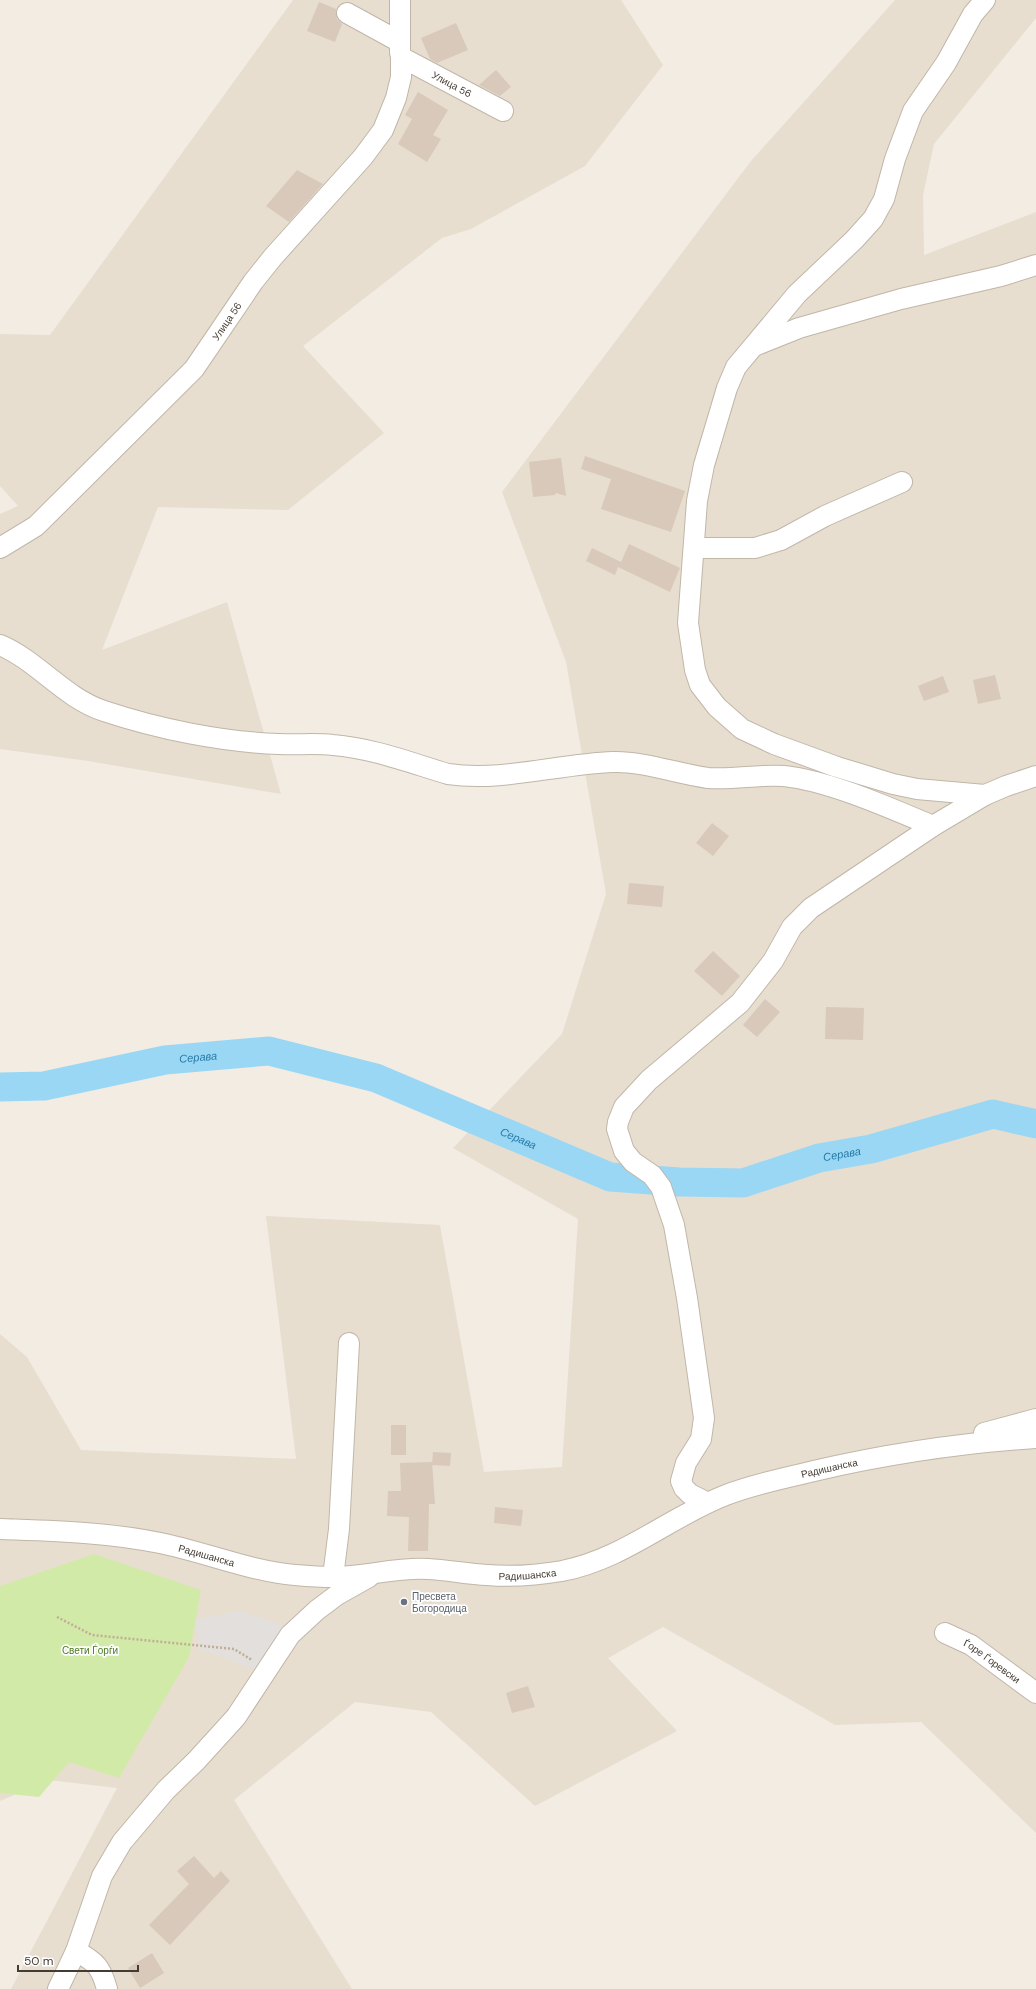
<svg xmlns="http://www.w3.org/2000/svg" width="1036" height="1989" viewBox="0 0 1036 1989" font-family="'DM Sans',sans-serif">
  <rect width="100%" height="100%" fill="#f2ece3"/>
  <path fill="#e7ded0" d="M293 0H621L663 65 585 166 471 229 442 238 303 346 384 433 288 510 158 507 102 650 227 602 281 794 88 761 0 749V514L18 506 0 486V334L50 335Z
    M895 0H1036V18L934 144 923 195 924 255 1036 212V1833L921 1722 835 1725 663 1627 608 1658 677 1731 535 1806 431 1712 355 1702 234 1800 352 1989H11L117 1788 49 1780 0 1801V1334L27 1357 81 1450 296 1459 266 1216 440 1225 484 1472 562 1467 578 1219 453 1148 562 1034 606 894 566 662 502 492 751 161Z"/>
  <path fill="#d2eaa8" d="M94 1554 201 1590 189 1657 119 1778 69 1762 39 1797 0 1793V1586Z"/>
  <path fill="#e2dfdc" d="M242 1611 286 1627 254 1669 198 1648 196 1619Z"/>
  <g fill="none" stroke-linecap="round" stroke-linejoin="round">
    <path stroke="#9ad7f4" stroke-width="29" id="s1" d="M0 1087 44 1086 165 1060 269 1051 376 1078 610 1177 679 1182 743 1183 819 1158 871 1149 993 1114 1036 1124"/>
  </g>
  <path fill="#d8c9bb" d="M319 2 336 9 337 19 342 24 335 42 307 31Z
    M456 23 468 50 437 63 430 59 421 38Z
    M496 70 511 87 500 96 479 85Z
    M418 92 448 110 433 135 441 139 427 162 398 144 412 119 405 115Z
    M297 170 323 184 289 222 266 206Z
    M585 456 685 491 671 532 601 509 611 479 581 469Z
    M561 458 566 496 556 493 555 495 533 497 529 462Z
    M629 544 680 568 670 592 618 567 615 575 586 561 592 548 621 562Z
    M995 675 1001 699 978 704 973 680Z
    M943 676 949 692 924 701 918 686Z
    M712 823 729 836 713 856 696 843Z
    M629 883 664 886 662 907 627 904Z
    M713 951 740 976 722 996 694 971Z
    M765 999 780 1012 757 1037 743 1025Z
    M826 1007 864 1008 863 1040 825 1039Z
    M391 1425H406V1455H391Z
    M433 1452 451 1453 450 1466 432 1465Z
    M432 1462 435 1504H429L428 1551H408L409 1517 387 1516 388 1491H401L400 1463Z
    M495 1507 523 1510 521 1526 494 1523Z
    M528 1686 535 1707 512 1713 506 1693Z
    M194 1856 214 1878 221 1871 230 1881 170 1945 149 1925 189 1884 177 1871Z
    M152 1953 164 1973 140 1988 128 1968Z"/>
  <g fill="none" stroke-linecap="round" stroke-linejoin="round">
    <defs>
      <g id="minor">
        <path d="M400 0V53"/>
        <path d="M985 0 973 14 946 63 913 111 895 159 884 199 873 219 854 240 797 294 736 367 727 388 704 465 697 501 688 623 695 670 700 685 717 707 742 729 774 744 837 767 893 784 917 789 985 795"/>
        <path d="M347 13 400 42"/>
        <path d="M754 346 799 328 901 299 1001 276 1036 265"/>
        <path id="s2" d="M0 548 36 526 194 369 253 282 273 257 363 157 383 130 396 98 401 77V57L503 111"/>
        <path d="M694 548H755L781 540 825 516 902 482"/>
        <path d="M0 645C38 661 64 698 104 711 158 729 222 742 279 744 297 745 315 743 333 745 372 748 411 763 448 774 502 782 558 764 613 762 642 761 679 774 708 778 734 780 759 774 784 776 830 781 890 808 933 826"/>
        <path d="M984 1433 1036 1419"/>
        <path d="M706 1502 690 1494 684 1488 681 1481 686 1463 701 1439 704 1418 687 1298 674 1225 661 1187 652 1175 633 1162 624 1151 617 1129 618 1122 624 1107 649 1080 740 1003 773 961 792 927 811 908 933 826 985 795 1006 786 1036 776"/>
        <path id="s3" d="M0 1529C53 1531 107 1532 160 1543 205 1552 249 1571 295 1575 307 1576 320 1577 332 1577 365 1577 396 1567 428 1569 448 1570 467 1574 487 1575 511 1577 538 1575 562 1571 624 1559 669 1517 726 1495 754 1484 785 1478 814 1471 887 1454 961 1443 1036 1438"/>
        <path d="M333 1577 339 1529 349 1343"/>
        <path id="s4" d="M945 1633 971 1645 1036 1693"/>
        <path d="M76 1951C96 1962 101 1967 107 1989"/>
        <path d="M58 1989 76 1951 102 1876 122 1842 166 1790 196 1761 236 1717 290 1635 317 1610 337 1595 369 1577"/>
      </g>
    </defs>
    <use href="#minor" stroke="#c1b6a8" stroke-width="22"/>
    <path stroke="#c1ad95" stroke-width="2.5" stroke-dasharray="2 2" stroke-linecap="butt" d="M57 1617 92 1635 234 1649 252 1660"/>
    <use href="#minor" stroke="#fff" stroke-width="20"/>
  </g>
  <circle fill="#6b7280" stroke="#fff" stroke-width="1.5" cx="404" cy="1602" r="4"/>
  <g text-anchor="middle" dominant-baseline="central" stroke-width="3.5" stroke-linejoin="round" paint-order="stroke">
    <g font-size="10" fill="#443c33" stroke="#fff">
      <text stroke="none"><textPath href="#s2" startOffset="704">Улица 56</textPath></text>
      <text stroke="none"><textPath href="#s2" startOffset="323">Улица 56</textPath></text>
      <text stroke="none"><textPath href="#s3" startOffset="856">Радишанска</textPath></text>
      <text stroke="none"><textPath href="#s3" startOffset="209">Радишанска</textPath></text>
      <text stroke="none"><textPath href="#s3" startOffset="533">Радишанска</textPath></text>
      <text stroke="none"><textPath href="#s4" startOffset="55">Ѓоре Ѓоревски</textPath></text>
    </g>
    <g font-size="10" fill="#5b616d" stroke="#fff" text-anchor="start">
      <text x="412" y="1596">Пресвета<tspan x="412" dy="12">Богородица</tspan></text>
    </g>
    <g font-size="10" fill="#4b7924" stroke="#fff">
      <text x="90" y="1650">Свети Ѓорѓи</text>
    </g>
    <g font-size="11" font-style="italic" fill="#257aa5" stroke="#fff">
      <text stroke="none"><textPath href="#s1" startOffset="201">Серава</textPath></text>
      <text stroke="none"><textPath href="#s1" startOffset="537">Серава</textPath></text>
      <text stroke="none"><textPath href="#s1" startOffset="873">Серава</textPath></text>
    </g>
  </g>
  <path d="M18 1965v6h120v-6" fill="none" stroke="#443c33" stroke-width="2"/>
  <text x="24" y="1965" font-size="12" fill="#443c33" stroke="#ffffff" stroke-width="3" paint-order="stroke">50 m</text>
</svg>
